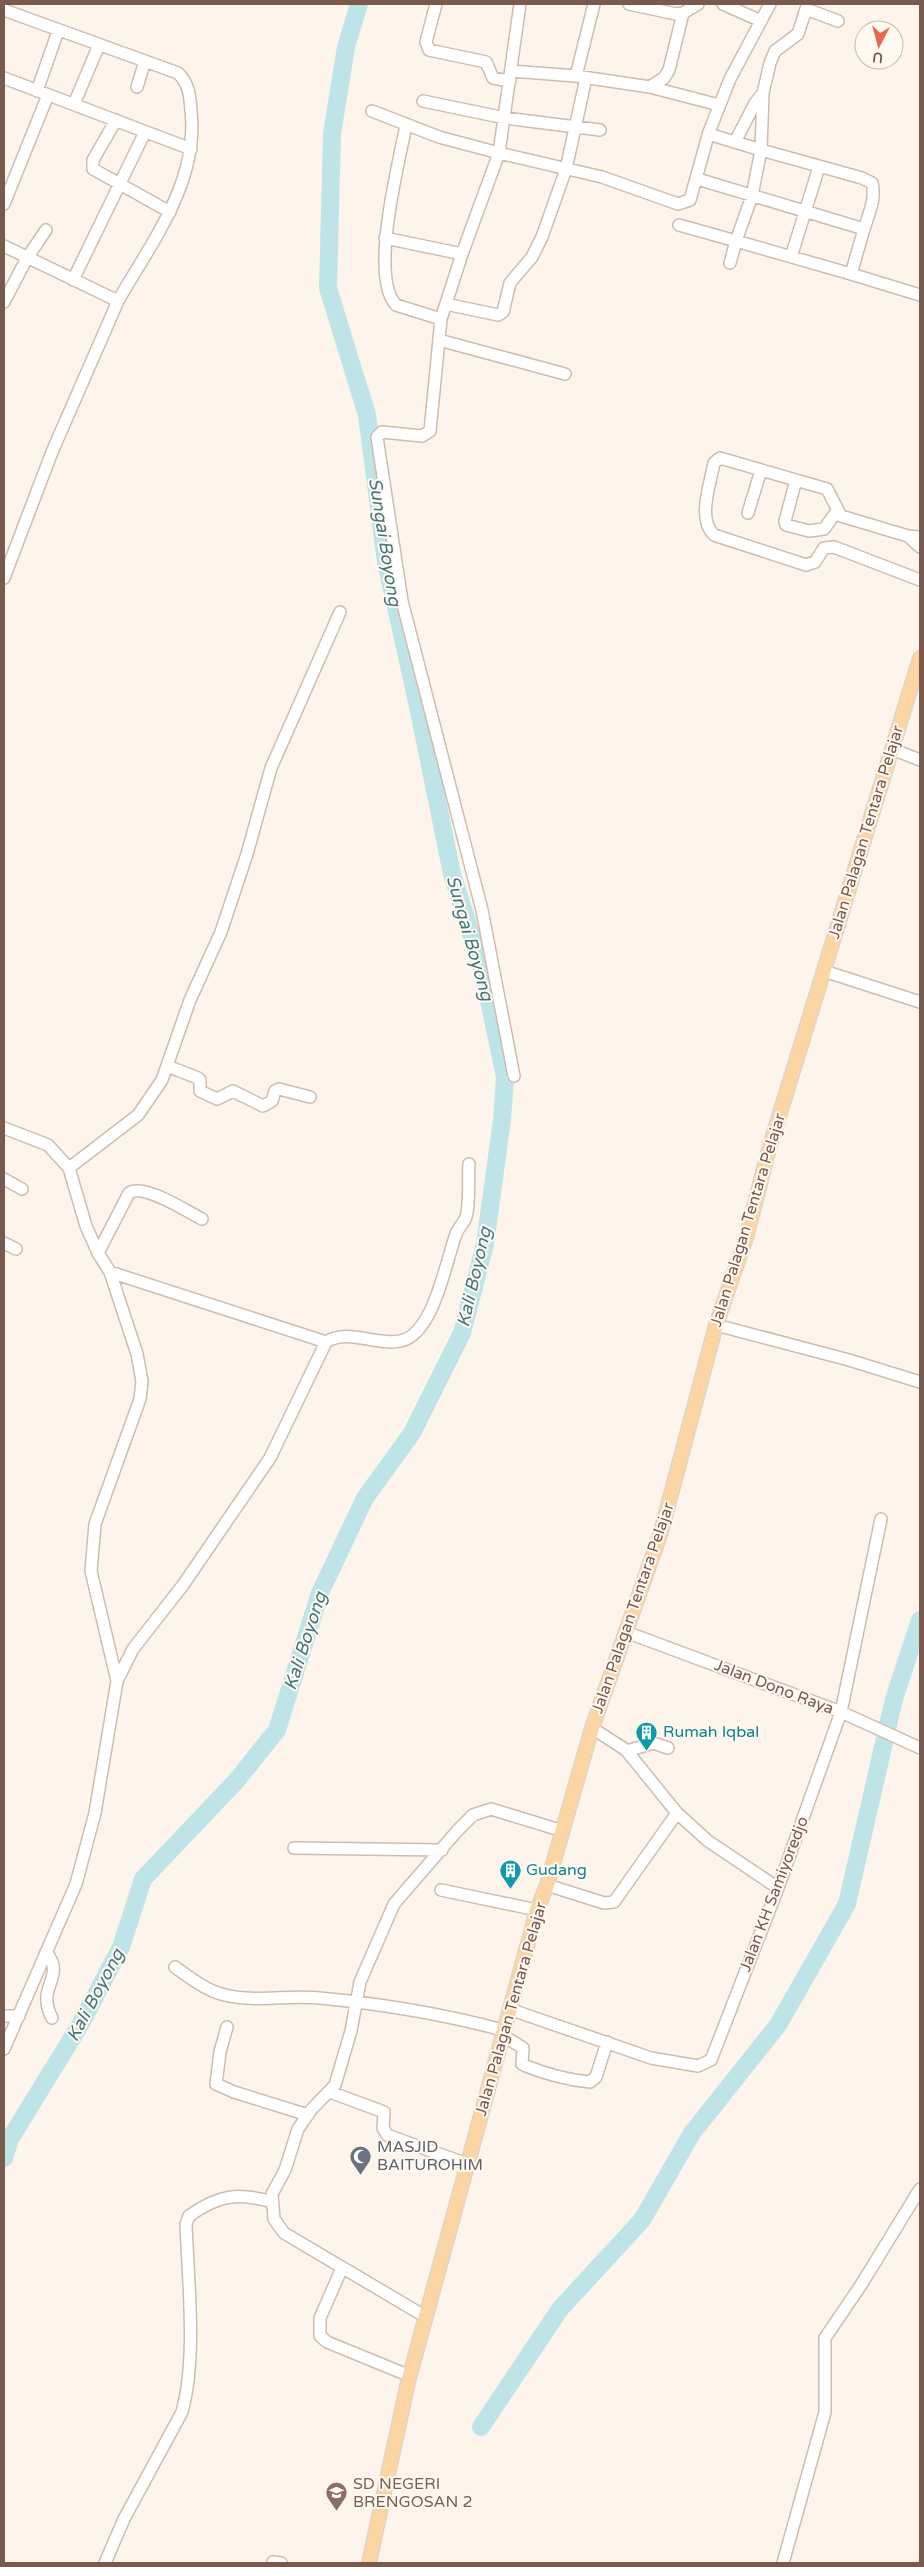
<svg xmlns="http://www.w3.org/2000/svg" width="924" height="2567" viewBox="0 0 924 2567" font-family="'Varela Round',sans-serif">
  <rect width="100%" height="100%" fill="#fdf5eb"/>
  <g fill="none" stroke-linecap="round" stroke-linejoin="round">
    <path stroke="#bee4e8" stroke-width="18" d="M4 2158 10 2139 80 2025 121 1947 143 1879 237 1780 277 1730 320 1593 365 1498 412 1433 462 1333 485 1244 502 1120 505 1077 483 972 452 874 419 711 386 562 367 415 328 288 332 134 346 47 359 4
      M481 2427 560 2309 642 2220 692 2133 778 2025 847 1904 894 1699 920 1620"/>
    <defs>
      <path id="minor" d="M436 4 426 42 429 50 486 62 493 78 510 81
        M520 4 499 153 602 177 678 204 690 200 709 132 730 79 770 4
        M629 4 676 14 683 13 698 4
        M723 4 761 21
        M4 10 178 73C189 84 190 96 191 111 199 182 151 243 118 301L4 246
        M511 71 576 76 650 87 719 105
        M576 76 594 4
        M4 78 191 149
        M137 87 145 61
        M650 87 664 78 669 70 683 13
        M37 91 58 31
        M423 101 505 118 600 130
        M74 104 99 45
        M372 111 439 137 499 153 462 254 441 319 430 431 422 436 382 432 377 437 402 601 482 910 514 1076
        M116 120 93 160V169L170 212
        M406 125C399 163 369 276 396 305L441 319
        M715 136 761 150 763 93 770 63 775 51 798 34 806 9 838 21
        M735 142 755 103 763 93
        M701 180 864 229 851 274 736 241 752 196 761 150 862 178 872 183C876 199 869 213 864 229
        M4 204 48 95
        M679 225 736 241 730 263
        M385 238 462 254
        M791 257 819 167
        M851 274 920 295
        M73 280 145 132
        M4 302 27 258 46 230
        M446 304 498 315 503 312 510 283 532 257 542 237 566 169 586 78
        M439 340 565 374
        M796 480 785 521 786 525 809 531 824 529 837 511
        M748 513 761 470
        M908 536 920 547
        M920 537 908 536 841 516 827 489 720 458 714 463C710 485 697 519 714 535L806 565 815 562 824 548 834 547 920 580
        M4 578 52 452 118 301
        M892 749 920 760
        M824 971 920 1002
        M167 1066 198 1078 200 1080V1091L217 1099 233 1091 263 1106 272 1101 275 1091 279 1089 310 1097
        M4 1128 48 1145 69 1168 86 1226 98 1253 110 1272 137 1354 142 1381 140 1399 95 1524 91 1571 117 1681
        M69 1168 138 1115 162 1080 190 1000 221 932 247 854 271 768 340 612
        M4 1179 22 1189
        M4 1243 16 1249
        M98 1253 129 1193C144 1183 186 1211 202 1219
        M110 1272 326 1342
        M716 1325 849 1360 920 1382
        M626 1632 841 1712 920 1748
        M592 1728 626 1750 677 1813 708 1841 778 1888
        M627 1751 653 1743 668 1748
        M294 1848 442 1850
        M547 1885 604 1903 614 1902 677 1813
        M441 1890 537 1910
        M46 1952C67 1978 35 1986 52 2018
        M175 1967C189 1977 204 1989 221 1994 252 2003 287 1995 320 1998 382 2004 443 2014 503 2030
        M509 2009 651 2058 698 2066 711 2060 778 1888 841 1712 881 1519
        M4 2016H19
        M227 2027 220 2052 216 2084 234 2092 308 2115
        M502 2035 523 2048 522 2064 526 2066C546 2074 568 2080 590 2082L596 2077 607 2042
        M4 2049 76 1884 95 1813 117 1681 133 1649 183 1585 270 1458 326 1342C349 1328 375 1346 400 1341 434 1335 446 1260 456 1234 458 1228 464 1223 466 1217 470 1204 468 1178 469 1164
        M330 2092 384 2112 383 2128 387 2135 467 2164
        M342 2268 320 2318V2336L327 2342 410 2376
        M426 2317 284 2233 274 2219 272 2194 285 2170 298 2129 311 2110 335 2085 351 2031 360 1982 394 1904 457 1831 473 1815 491 1809 563 1831
        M273 2562 281 2563
        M105 2563 124 2519 182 2412C197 2358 188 2281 186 2224L189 2216C218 2195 238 2192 272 2202
        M783 2563 825 2412V2338L861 2285 920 2189"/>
      <path id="major" d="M369 2563 408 2382 537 1910 547 1885 592 1728 661 1532 716 1325 746 1238 769 1149 920 658"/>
    </defs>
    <use href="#minor" stroke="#d0bcaf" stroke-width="14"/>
    <use href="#major" stroke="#d9d1cd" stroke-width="16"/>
    <use href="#minor" stroke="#fff" stroke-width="11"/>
    <use href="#major" stroke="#fbd5a4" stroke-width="14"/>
  </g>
  <defs>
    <symbol id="building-pin" viewBox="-11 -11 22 30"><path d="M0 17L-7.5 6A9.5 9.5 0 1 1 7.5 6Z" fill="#0f9aa8" stroke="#fff9f2"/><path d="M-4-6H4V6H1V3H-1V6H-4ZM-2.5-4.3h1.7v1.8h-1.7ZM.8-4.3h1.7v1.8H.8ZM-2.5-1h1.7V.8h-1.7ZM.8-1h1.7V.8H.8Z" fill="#fff"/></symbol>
    <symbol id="mosque-pin" viewBox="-11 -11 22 30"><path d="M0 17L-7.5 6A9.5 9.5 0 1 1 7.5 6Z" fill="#6b7280" stroke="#fff9f2"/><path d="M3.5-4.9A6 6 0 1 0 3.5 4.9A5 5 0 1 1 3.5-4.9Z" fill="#fff"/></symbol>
    <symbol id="school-pin" viewBox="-11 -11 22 30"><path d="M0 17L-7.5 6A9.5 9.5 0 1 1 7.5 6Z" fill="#8d6e63" stroke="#fff9f2"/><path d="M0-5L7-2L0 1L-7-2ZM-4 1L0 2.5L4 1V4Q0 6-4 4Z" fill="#fff"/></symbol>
  </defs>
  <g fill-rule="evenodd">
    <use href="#building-pin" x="634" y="1720" width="25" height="34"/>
    <use href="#building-pin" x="498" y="1858" width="25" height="34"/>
    <use href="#mosque-pin" x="348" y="2144" width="25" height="34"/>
    <use href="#school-pin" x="324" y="2480" width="25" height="34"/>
  </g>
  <g text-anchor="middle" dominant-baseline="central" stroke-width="4" stroke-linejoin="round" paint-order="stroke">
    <g font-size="16" fill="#795a4c" stroke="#fff9f2">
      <text transform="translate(866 832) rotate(-73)">Jalan Palagan Tentara Pelajar</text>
      <text transform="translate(748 1220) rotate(-73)">Jalan Palagan Tentara Pelajar</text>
      <text transform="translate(633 1608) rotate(-71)">Jalan Palagan Tentara Pelajar</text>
      <text transform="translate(774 1687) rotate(21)">Jalan Dono Raya</text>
      <text transform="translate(774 1894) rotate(-69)">Jalan KH Samiyoredjo</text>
      <text transform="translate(511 2009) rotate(-74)">Jalan Palagan Tentara Pelajar</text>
    </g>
    <g font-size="16" fill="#0d838f" stroke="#fff9f2" text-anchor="start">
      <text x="663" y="1732">Rumah Iqbal</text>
      <text x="526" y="1870">Gudang</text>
    </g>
    <g font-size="16" fill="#5b616d" stroke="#fff9f2" text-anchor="start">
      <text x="377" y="2147">MASJID<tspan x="377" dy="18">BAITUROHIM</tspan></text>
    </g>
    <g font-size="16" fill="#785e54" stroke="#fff9f2" text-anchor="start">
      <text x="353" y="2484">SD NEGERI<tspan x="353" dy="18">BRENGOSAN 2</tspan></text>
    </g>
    <g font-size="18" font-style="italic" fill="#40777e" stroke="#fff9f2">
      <text transform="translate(385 542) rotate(81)">Sungai Boyong</text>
      <text transform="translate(470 938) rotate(74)">Sungai Boyong</text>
      <text transform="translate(474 1277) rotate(-77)">Kali Boyong</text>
      <text transform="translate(305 1641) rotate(-72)">Kali Boyong</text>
      <text transform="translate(95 1995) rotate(-62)">Kali Boyong</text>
    </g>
  </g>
  <rect width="924" height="2567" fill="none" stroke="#795a4c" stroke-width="10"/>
  <g transform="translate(879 45) rotate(186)"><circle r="24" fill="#fff9f2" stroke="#c9b9b0"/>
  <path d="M0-4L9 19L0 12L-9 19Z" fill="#e76850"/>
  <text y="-8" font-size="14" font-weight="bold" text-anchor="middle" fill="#795a4c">U</text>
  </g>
</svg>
